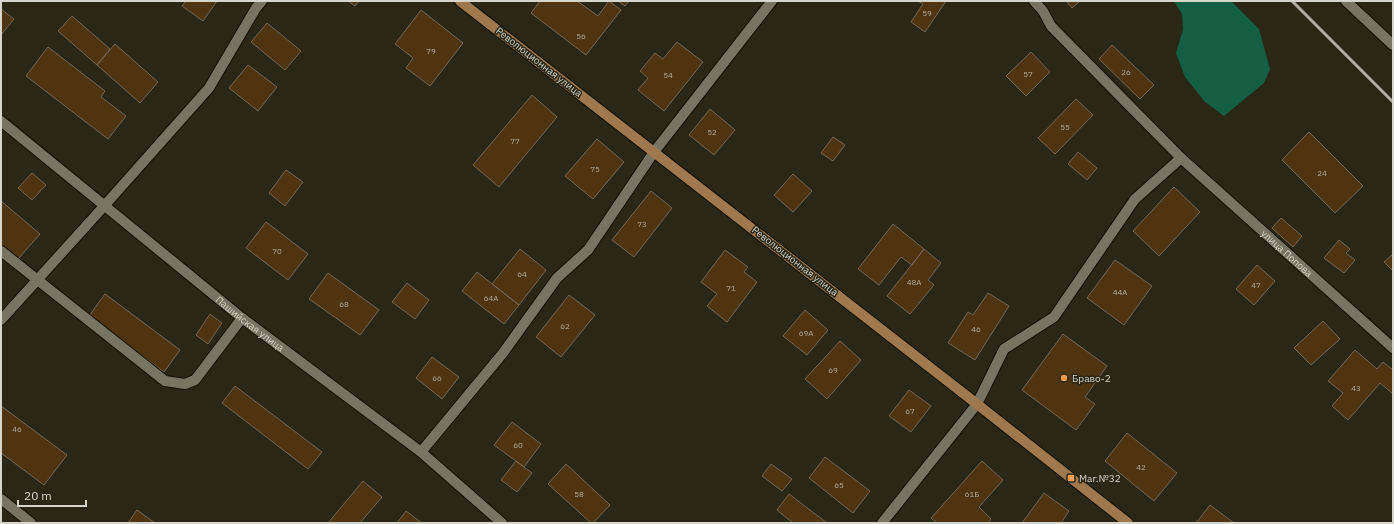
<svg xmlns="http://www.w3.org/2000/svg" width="1394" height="524" viewBox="0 0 1394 524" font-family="'IBM Plex Sans',sans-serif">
  <rect width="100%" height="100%" fill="#2a2717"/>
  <path fill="#145e43" d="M1174 1H1231L1259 29 1270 69 1264 83 1224 116 1205 102 1185 77 1176 53 1183 30 1182 14Z"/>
  <path fill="#4f3412" stroke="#746759" d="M186 1H217L203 21 182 6Z
    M348 1H359L355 6Z
    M540 1H577L598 16 609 1 621 10 586 55 531 13Z
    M618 1H629L625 6Z
    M918 1H946L925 32 911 22 923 4Z
    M1066 1H1080L1072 8Z
    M1 9 14 19 1 35Z
    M421 10 463 43 430 86 406 68 413 58 395 44Z
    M72 16 110 49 97 65 58 31Z
    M267 23 301 51 285 70 251 42Z
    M677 42 703 62 664 111 638 90 648 78 640 71 655 53 663 59Z
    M115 44 158 82 140 103 97 65Z
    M1112 45 1154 85 1140 99 1099 59Z
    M48 47 105 91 101 97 126 116 108 139 26 76Z
    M1031 52 1050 72 1026 96 1006 76Z
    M248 65 277 87 258 111 229 88Z
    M532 95 557 117 499 187 473 165Z
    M1076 99 1093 115 1055 154 1038 138Z
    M710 109 735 130 714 155 689 135Z
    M1309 132 1363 186 1335 213 1282 160Z
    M833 137 845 145 833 161 821 153Z
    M597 139 624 162 593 199 565 176Z
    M1078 152 1097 168 1087 180 1068 164Z
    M286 170 303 182 285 206 269 193Z
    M32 173 46 185 32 200 18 188Z
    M793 174 812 191 793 212 774 195Z
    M1174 187 1200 212 1159 256 1133 231Z
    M651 191 672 208 634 257 612 240Z
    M1 201 40 234 18 259 1 244Z
    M1281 218 1302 236 1293 247 1272 228Z
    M266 222 308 254 288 280 246 248Z
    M893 224 924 249 912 265 901 257 879 285 858 269Z
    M1339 240 1350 249 1346 253 1355 260 1344 273 1324 258Z
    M520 249 546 270 519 305 492 284Z
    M924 249 941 263 928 280 934 285 910 314 887 296Z
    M725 250 748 267 744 272 757 282 727 322 707 306 717 294 701 282Z
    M1393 254V271L1384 262Z
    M1115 260 1152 286 1124 325 1087 298Z
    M1257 265 1275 281 1254 305 1236 289Z
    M477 272 519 305 504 324 462 291Z
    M328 273 379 310 360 335 309 299Z
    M407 283 429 300 415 319 392 302Z
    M988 293 1009 306 975 360 948 343 968 312 973 315Z
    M105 294 180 350 164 372 89 316Z
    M569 295 595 315 561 357 536 337Z
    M805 310 828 330 807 355 783 336Z
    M210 314 222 323 208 344 196 335Z
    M1323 321 1340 339 1311 365 1294 348Z
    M1063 334 1107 366 1085 397 1095 404 1076 430 1022 390Z
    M840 341 861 360 827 399 805 379Z
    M1355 350 1377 369 1383 362 1393 370V394L1380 383 1348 420 1332 406 1343 393 1328 381Z
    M432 357 459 377 442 399 416 378Z
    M235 386 322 452 308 469 222 403Z
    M909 390 931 406 911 432 889 416Z
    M1 406 67 455 44 485 1 453Z
    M512 422 541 444 524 467 494 445Z
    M1127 433 1177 473 1154 501 1105 461Z
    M825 457 870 491 853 513 809 478Z
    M516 461 532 473 517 492 501 480Z
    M982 461 1003 480 979 507 991 519 988 523H937L931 518Z
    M566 464 610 505 593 523H591L548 484Z
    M771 464 792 479 782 491 762 476Z
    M363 481 382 497 360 523H328Z
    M1044 493 1069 511 1061 523H1022Z
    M789 494 827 523H793L777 510Z
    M1210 505 1234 523H1196Z
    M137 510 155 523H128Z
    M406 511 422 523H397Z"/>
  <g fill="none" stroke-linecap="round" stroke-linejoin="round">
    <defs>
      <path id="lane" d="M1034 1 1043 11 1051 26 1181 158
        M1 251 165 381 185 384 195 380 242 318
        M421 452 503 353 557 278 588 250 654 152 772 1"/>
      <g id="street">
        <path d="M1346 1 1393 45"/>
        <path id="s1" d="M1 121 242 318 421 452 502 523"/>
        <path d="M1 320 105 205 209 88 256 8 262 1"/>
        <path d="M1 499 31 523"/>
        <path id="s2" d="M882 523 977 404 1004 349 1054 317 1135 199 1181 158 1393 348"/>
      </g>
      <path id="secondary" d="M460 1 977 404 1128 523"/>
    </defs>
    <use href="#lane" stroke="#120f03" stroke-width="12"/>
    <use href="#street" stroke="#120f03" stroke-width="12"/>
    <use href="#secondary" stroke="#120f03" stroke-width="12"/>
    <use href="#lane" stroke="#787462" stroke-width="10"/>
    <use href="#street" stroke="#787462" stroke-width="10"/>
    <use href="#secondary" stroke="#9f794d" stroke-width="10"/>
    <path stroke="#b1afa4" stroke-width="3" d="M1292 1 1393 102"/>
  </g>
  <g fill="#fc9d54" stroke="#2a2717" stroke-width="1.5">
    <circle cx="1064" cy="378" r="4"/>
    <rect x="1067" y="474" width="8" height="8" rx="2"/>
  </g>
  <g text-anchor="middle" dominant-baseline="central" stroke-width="3" stroke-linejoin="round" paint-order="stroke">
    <g font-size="8" fill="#b5ae9e">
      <text x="927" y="13">59</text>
      <text x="581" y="36">56</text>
      <text x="431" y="51">79</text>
      <text x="1126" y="72">26</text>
      <text x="1028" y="74">57</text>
      <text x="668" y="75">54</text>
      <text x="1065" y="127">55</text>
      <text x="712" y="132">52</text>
      <text x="515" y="141">77</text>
      <text x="595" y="169">75</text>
      <text x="1322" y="173">24</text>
      <text x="642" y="224">73</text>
      <text x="277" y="251">70</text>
      <text x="522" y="274">64</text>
      <text x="914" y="282">48А</text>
      <text x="1256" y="285">47</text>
      <text x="731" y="288">71</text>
      <text x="1120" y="292">44А</text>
      <text x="491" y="298">64А</text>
      <text x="344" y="304">68</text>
      <text x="565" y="326">62</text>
      <text x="976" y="329">46</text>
      <text x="806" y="333">69А</text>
      <text x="833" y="370">69</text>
      <text x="437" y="378">66</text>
      <text x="1356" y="388">43</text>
      <text x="910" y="411">67</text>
      <text x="17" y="429">46</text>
      <text x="518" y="445">60</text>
      <text x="1141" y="467">42</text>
      <text x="839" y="485">65</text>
      <text x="579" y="494">58</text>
      <text x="972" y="494">61Б</text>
    </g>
    <g font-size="10" fill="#d7d6cc" stroke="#2a2717">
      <text transform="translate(539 62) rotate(38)">Революционная улица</text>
      <text stroke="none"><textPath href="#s2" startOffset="620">улица Попова</textPath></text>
      <text transform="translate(795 261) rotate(38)">Революционная улица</text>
      <text stroke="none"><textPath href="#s1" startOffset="321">Пашийская улица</textPath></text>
    </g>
    <g font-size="10" fill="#d7d6cc" stroke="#2a2717" text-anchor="start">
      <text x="1072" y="378">Браво-2</text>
      <text x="1079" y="478">Маг.№32</text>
    </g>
  </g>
  <rect width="1394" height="524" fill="none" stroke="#d7d6cc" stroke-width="4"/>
  <path d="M18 500v6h68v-6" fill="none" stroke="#d7d6cc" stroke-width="2"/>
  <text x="24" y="500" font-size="12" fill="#d7d6cc" stroke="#2a2717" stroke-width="3" paint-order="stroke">20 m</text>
</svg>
